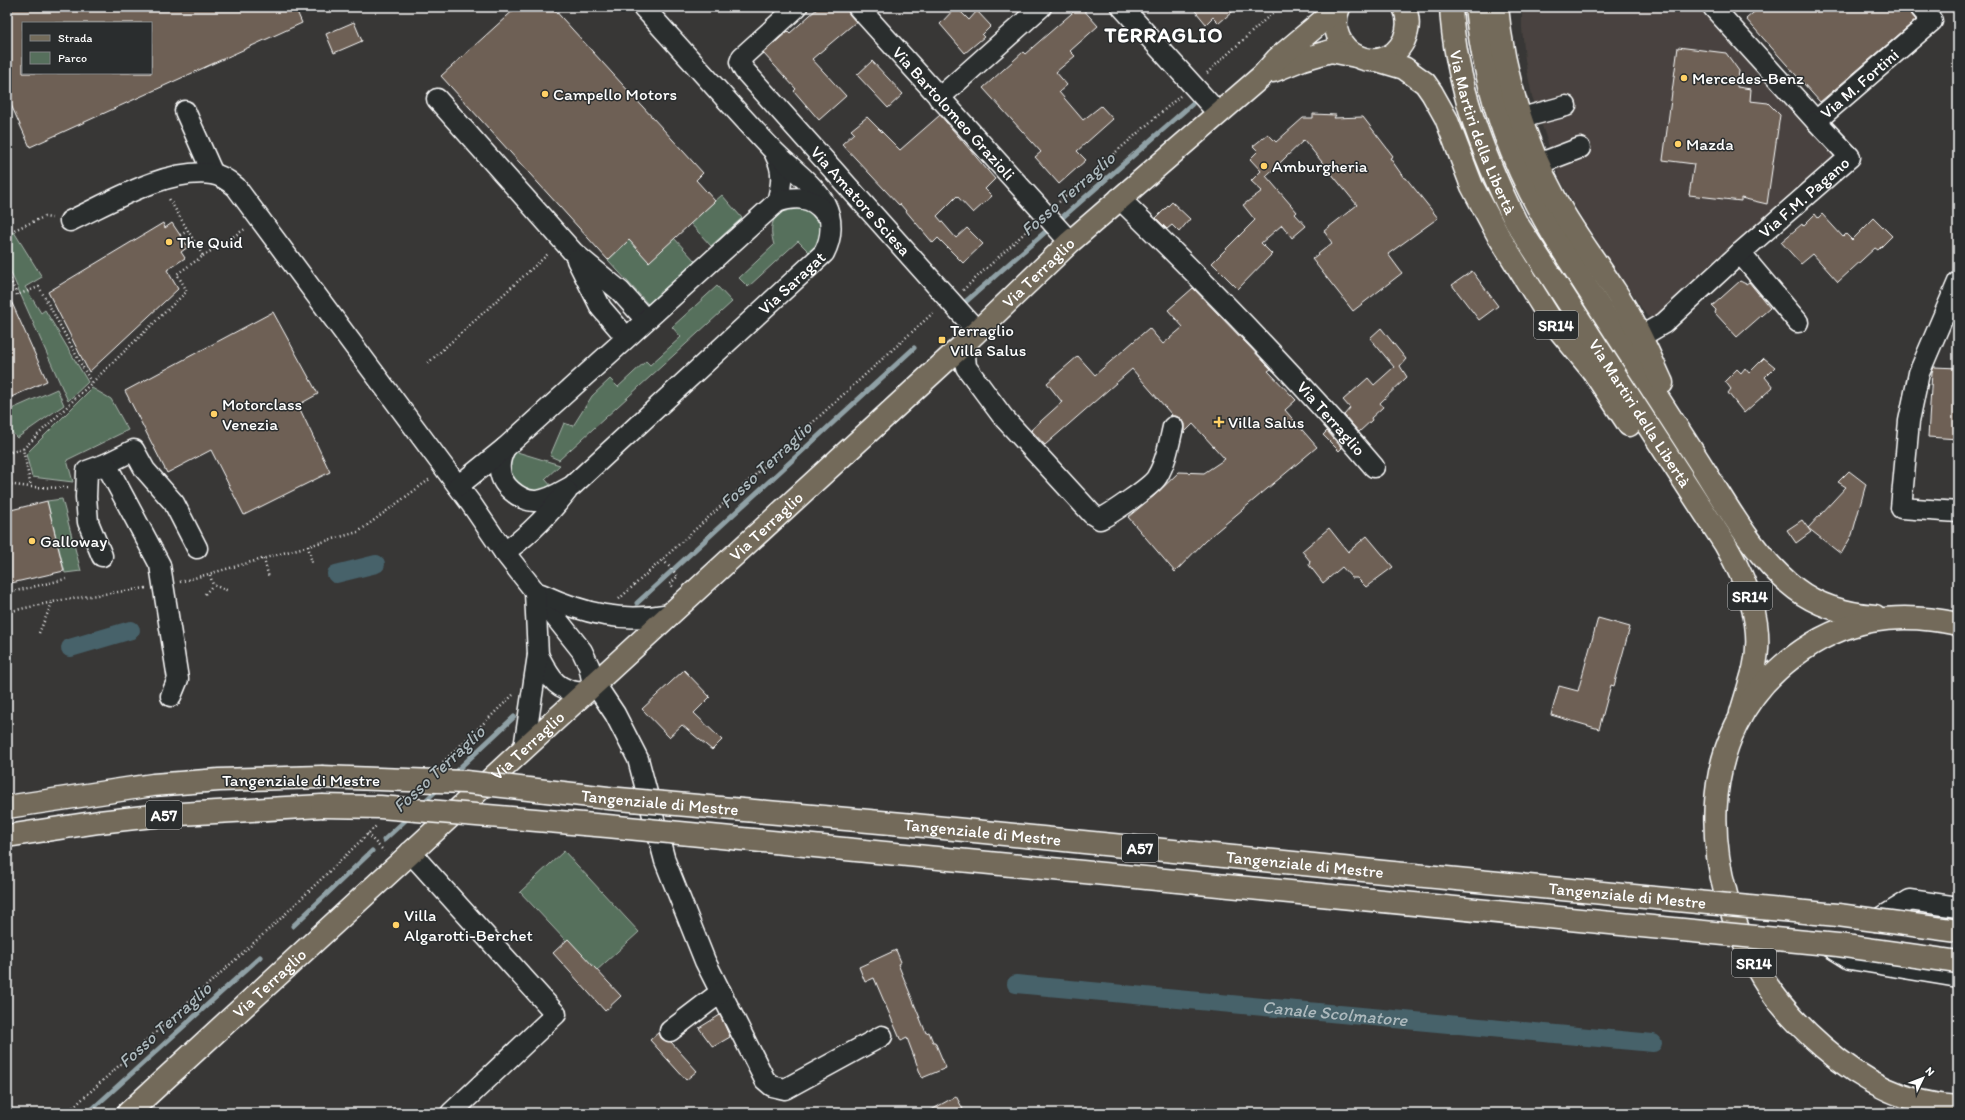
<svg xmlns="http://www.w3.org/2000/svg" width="1965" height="1120" viewBox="0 0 1965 1120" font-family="Itim,sans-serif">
  <rect width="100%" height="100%" fill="#383736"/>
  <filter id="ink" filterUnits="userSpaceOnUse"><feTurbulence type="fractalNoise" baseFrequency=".025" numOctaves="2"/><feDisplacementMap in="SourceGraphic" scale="8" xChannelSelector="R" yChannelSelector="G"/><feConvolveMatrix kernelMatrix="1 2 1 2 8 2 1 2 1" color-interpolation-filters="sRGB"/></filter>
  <g filter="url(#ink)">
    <path fill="#48433f" d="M1522 7H1702L1839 162 1656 319 1647 316 1584 222 1560 179 1532 96 1525 60 1522 28Z"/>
    <path fill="#566f5c" stroke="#aab7ae" d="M722 195 742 218 711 246 690 223Z
      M796 206C824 213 829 232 810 253L798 241 748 287 739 278 774 245C768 224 773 211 796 206Z
      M14 232 42 277 25 287 41 313 45 310 88 382 68 401 7 264V235Z
      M674 238 695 261 648 304 608 260 629 240 649 261Z
      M717 286 732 302 559 460 550 456 564 423 573 426 592 396 610 379 618 387 646 361 650 365 681 337 672 327Z
      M92 388 111 399 128 430 67 460 73 482 32 477 26 454Z
      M57 389 64 405 17 438 7 427V411Z
      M514 451 560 465 545 479 553 488 530 495 509 476V464Z
      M62 499 81 571 65 573 47 501Z
      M564 851 639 932 595 972 520 892Z"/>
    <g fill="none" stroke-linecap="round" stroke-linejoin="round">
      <path stroke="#90a1a6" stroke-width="5" d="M1057 222 1192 104
        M963 304 1051 227
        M637 603 914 348
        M453 774 514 717
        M423 803 439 788
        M384 840 410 816
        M293 926 372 851
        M88 1113 260 957"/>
      <g stroke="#46626b" stroke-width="18">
        <path d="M336 574 376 564"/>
        <path d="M70 648 131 630"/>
        <path id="s1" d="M1016 984 1653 1043"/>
      </g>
    </g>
    <path fill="#6e6055" stroke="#fff" fill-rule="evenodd" d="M7 7H295L302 23 30 147 7 96ZM23 23H151V73H23Z
      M517 7H552L703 173 696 180 715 201 649 262 629 240 608 260 441 76Z
      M819 7H847L849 14 856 22 812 59 846 96 819 120 794 91 796 89 763 53 788 31 790 33Z
      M956 7 969 20 977 11 991 26 982 35 984 37 965 53 940 24Z
      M1079 7H1081L1098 26 1070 51 1075 56 1056 72 1067 85 1059 92 1083 120 1101 106 1113 119 1077 151 1086 160 1059 184 1035 157 1041 152 983 88 1023 52 1025 54Z
      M1192 7H1238L1219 23 1213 17 1206 24Z
      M1760 7H1909L1911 14 1916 20 1820 102 1746 19Z
      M354 22 362 41 334 53 326 34Z
      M1678 47 1726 53 1739 71 1737 87 1751 89 1750 101 1768 103 1780 115 1767 204 1741 198V201L1689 195 1694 164 1663 160Z
      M872 61 903 94 888 108 857 75Z
      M1313 114 1336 115 1334 118 1363 117 1393 156 1390 158 1404 178H1406L1438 218 1388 254 1402 273 1353 311 1312 259 1332 243 1324 231 1357 205 1304 140 1266 176 1297 212 1295 214 1306 226 1292 238 1282 225 1261 243 1272 254 1238 289 1212 263 1255 220 1243 205 1262 191 1251 181 1261 171 1250 159 1258 151 1253 146 1268 134 1276 142 1303 118H1313Z
      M940 115 995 179 985 189 992 196 973 213 957 196 937 216 956 238 967 228 983 244 963 263 938 238 933 243 900 204 899 205 842 144 854 133 851 130 867 117 900 150Z
      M1172 202 1190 219 1179 232 1172 225 1167 229 1156 218Z
      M1815 214 1818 218 1822 214 1843 237 1846 234 1852 240 1874 218 1892 236 1878 250 1875 248 1838 282 1813 254 1801 264 1781 242 1802 224 1803 226Z
      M163 223 165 228 172 223 188 247 181 252 185 258 167 270 178 289 89 372 48 292Z
      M1472 271 1498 306 1479 320 1452 285Z
      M1740 281 1746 284 1749 282 1770 308 1737 337 1715 313 1716 310 1712 306Z
      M1193 288 1271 369 1268 371 1296 400 1285 410 1317 447 1205 541 1175 572 1128 517 1155 495 1179 472 1204 473 1225 459 1193 424 1184 433V424L1181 419 1176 416H1170L1172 415 1132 369 1045 445 1031 430 1062 402 1047 383 1078 356 1095 375 1149 328 1163 344 1183 327 1168 310Z
      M7 292 47 381 7 399Z
      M273 312 318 394 298 405 330 472 244 515 211 450 167 473 125 391Z
      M1381 328 1406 359 1400 366 1407 377 1380 403 1383 407 1371 418 1372 420 1359 432 1344 415 1350 408 1343 400 1368 378 1374 385 1394 367 1370 338Z
      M1764 358 1775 367 1765 377 1773 387 1744 413 1728 393 1731 389 1725 381 1737 369 1741 373 1745 368 1749 373Z
      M1934 367 1958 368V439L1928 437 1932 372Z
      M1327 431 1342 448 1339 451 1323 435Z
      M1849 471 1866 484 1852 535 1841 554 1808 528 1846 487 1838 482Z
      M47 501 64 571 7 584V511Z
      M1802 520 1811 532 1796 543 1787 530Z
      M1329 528 1348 552 1367 536 1393 567 1366 587 1357 578H1352L1342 567 1323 583 1309 565 1310 561 1302 551Z
      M1598 618 1630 627 1614 686 1611 685 1599 729 1551 715 1559 686 1578 691Z
      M684 670 710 697 694 713 722 740 712 750 682 725 669 737 642 709Z
      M568 939 621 996 605 1011 553 953Z
      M896 950 901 962 898 964 926 1033 929 1032 933 1042H935L946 1068 922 1078 907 1038 901 1041 874 978 865 982 859 967Z
      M720 1015 730 1037 713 1047 699 1028Z
      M659 1032 661 1038 671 1042 697 1071 686 1080 650 1040Z
      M956 1096 965 1113H926Z"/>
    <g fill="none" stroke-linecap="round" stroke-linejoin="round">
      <defs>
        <g id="minor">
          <path id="s2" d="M797 7 742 57 740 62 744 70 977 331"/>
          <path id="s3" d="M858 7 1070 242"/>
          <path d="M1122 7 1218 113"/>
          <path id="s4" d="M1713 7 1816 121 1932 21 1920 7"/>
          <path d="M939 98 1041 7"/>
          <path d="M437 99 573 252 620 291 646 320"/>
          <path d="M185 111 213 174"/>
          <path d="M1521 118 1566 106"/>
          <path d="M775 154C784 171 782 184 777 202"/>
          <path d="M1538 164 1580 148"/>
          <path id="s5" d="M1119 198C1208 285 1294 373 1374 467"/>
          <path d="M70 221C111 202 166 168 212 174 221 175 229 181 236 187L472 505 504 552 582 651 589 666 593 684 601 693 615 714 638 759 665 861 705 961 765 1080 772 1086 785 1089 882 1036"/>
          <path d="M1740 253 1798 322"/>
          <path d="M577 260 601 308 626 337"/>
          <path d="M1958 282 1919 373 1909 421 1901 508 1958 512"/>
          <path id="s6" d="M1640 337 1664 323 1740 253 1850 157 1816 121"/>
          <path d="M964 344 966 367 1003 417 1092 514 1100 519C1111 514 1152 486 1157 477 1166 462 1169 444 1173 427"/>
          <path id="s7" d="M505 448C502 454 499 462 500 469 500 485 519 500 534 501 547 502 561 492 572 486L824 253C832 238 833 220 825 204 815 185 787 165 772 149 728 103 686 54 643 7"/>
          <path d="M106 464 134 450 145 470 174 503 197 548"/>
          <path d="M458 486 505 448 777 202C795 196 812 196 824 212"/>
          <path d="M504 552C529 536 549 514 567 491"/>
          <path d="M102 556 88 522 86 497 87 471 106 464 160 565 178 679 171 696"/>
          <path d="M541 594C585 614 622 623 670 614"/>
          <path d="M538 655C551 679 555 690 583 693"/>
          <path d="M524 748 538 655 535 592"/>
          <path d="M410 852 556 1014 451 1113"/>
          <path d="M1876 921 1910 900 1958 907"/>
          <path d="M1826 944 1850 959 1958 977"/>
          <path d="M670 1031 721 992"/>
        </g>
        <g id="major">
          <path d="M1339 7C1321 52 1383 82 1404 40 1409 29 1409 18 1404 7"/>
          <path id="s8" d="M1451 7C1455 83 1483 155 1516 222L1725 544C1747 582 1765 625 1754 669 1750 684 1745 699 1741 713"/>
          <path d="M1476 7C1486 99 1513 170 1562 249 1607 318 1651 388 1696 457 1725 502 1753 556 1796 589 1818 606 1848 614 1875 616"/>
          <path d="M1497 7C1503 73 1524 142 1556 200 1573 232 1596 261 1615 291 1634 320 1648 352 1662 383"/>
          <path d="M1377 60 1404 68 1425 83 1432 93 1446 118 1472 186 1498 235 1551 320 1593 371 1629 425"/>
          <path d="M1273 71 1303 59 1331 51 1356 56"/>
          <path d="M1958 624C1896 611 1844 618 1793 657 1690 735 1700 875 1762 977 1777 1002 1800 1027 1823 1047 1862 1081 1905 1104 1958 1107"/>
          <path id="s9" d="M128 1113 964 344 1070 242 1262 76 1277 59 1339 7"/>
        </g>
        <path id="highway" d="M7 807 153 785 219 780 321 777
          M7 836 99 822 162 815 322 806"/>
      </defs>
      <use href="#minor" stroke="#fff" stroke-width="23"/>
      <use href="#major" stroke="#fff" stroke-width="25"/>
      <use href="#highway" stroke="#fff" stroke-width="25"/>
      <path stroke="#fff" stroke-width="2.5" stroke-dasharray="1 3" stroke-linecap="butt" d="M1207 73 1279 7
        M1059 202 1180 96
        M7 233 44 217 52 218
        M180 235 188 231
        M203 256 245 229
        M7 272 17 295 39 287 91 382
        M963 290 1031 227
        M428 363 548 254
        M7 453 23 449
        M7 484 30 487
        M68 488 31 487 23 449 187 291 177 274 203 256 168 197
        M308 546 312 563
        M264 559 269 578
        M663 560 678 576 670 584 673 587
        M210 575 213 585 229 591
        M180 582 358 532 430 479
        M7 593 66 579
        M205 594 213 585
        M619 599 935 311
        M7 612 62 600 146 588
        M39 633 52 603
        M443 762 513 695
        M367 834 384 851
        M67 1113 280 919 376 826"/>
      <use href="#minor" stroke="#2a2d2e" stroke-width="20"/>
      <use href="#major" stroke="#736b5a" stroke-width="22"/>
      <use href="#highway" stroke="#736b5a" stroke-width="22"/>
      <defs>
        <g id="highway-bridge">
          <path id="s10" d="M321 777 466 782 608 798 914 825 1383 872 1760 908 1838 915 1958 931"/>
          <path d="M322 806 380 807 607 826 1838 945 1958 962"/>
        </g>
      </defs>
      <use href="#highway-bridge" stroke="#fff" stroke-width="25" stroke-linecap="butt"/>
      <use href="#highway-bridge" stroke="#736b5a" stroke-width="22"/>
    </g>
  </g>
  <g fill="#ffd166" stroke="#2a2d2e" stroke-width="1.5">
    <circle cx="1684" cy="78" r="4"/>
    <circle cx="545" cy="94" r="4"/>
    <circle cx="1678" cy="144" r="4"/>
    <circle cx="1264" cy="166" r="4"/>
    <circle cx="169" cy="242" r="4"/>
    <rect x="938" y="336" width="8" height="8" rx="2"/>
    <circle cx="214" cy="414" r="4"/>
    <path d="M1217 416h4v4h4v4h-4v4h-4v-4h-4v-4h4z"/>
    <circle cx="32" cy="541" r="4"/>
    <circle cx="396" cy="925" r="4"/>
  </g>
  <g text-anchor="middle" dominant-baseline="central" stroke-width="3" stroke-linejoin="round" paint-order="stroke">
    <g fill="#2a2d2e" stroke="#bfc0c0" stroke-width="1">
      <rect x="1534" y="311" width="44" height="28" rx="3"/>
      <rect x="1728" y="582" width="44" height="28" rx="3"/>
      <rect x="146" y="801" width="36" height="28" rx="3"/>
      <rect x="1122" y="834" width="36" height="28" rx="3"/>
      <rect x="1732" y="949" width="44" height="28" rx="3"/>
    </g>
    <g font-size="16" font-weight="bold" fill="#fff">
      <text x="1556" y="325">SR14</text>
      <text x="1750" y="596">SR14</text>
      <text x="164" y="815">A57</text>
      <text x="1140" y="848">A57</text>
      <text x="1754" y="963">SR14</text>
    </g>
    <g font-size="17" fill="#fff" stroke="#2a2d2e" text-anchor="start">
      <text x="1692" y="78">Mercedes-Benz</text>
      <text x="553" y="94">Campello Motors</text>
      <text x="1686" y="144">Mazda</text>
      <text x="1272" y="166">Amburgheria</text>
      <text x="177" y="242">The Quid</text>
      <text x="950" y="330">Terraglio<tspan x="950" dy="20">Villa Salus</tspan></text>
      <text x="222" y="404">Motorclass<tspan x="222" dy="20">Venezia</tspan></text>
      <text x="1228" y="422">Villa Salus</text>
      <text x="40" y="541">Galloway</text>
      <text x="404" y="915">Villa<tspan x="404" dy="20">Algarotti-Berchet</tspan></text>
    </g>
    <g font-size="17" fill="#fff" stroke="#2a2d2e">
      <text stroke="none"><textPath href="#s4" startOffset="211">Via M. Fortini</textPath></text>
      <text stroke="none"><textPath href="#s3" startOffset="143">Via Bartolomeo Grazioli</textPath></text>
      <text stroke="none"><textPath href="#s8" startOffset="130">Via Martiri della Libertà</textPath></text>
      <text stroke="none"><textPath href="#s6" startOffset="216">Via F.M. Pagano</textPath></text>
      <text stroke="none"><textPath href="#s2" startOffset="264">Via Amatore Sciesa</textPath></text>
      <text stroke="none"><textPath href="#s9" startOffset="1239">Via Terraglio</textPath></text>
      <text stroke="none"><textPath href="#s7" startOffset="413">Via Saragat</textPath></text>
      <text stroke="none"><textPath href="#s8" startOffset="454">Via Martiri della Libertà</textPath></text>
      <text stroke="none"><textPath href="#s5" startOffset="306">Via Terraglio</textPath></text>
      <text stroke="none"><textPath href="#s9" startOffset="867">Via Terraglio</textPath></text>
      <text stroke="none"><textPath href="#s9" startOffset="543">Via Terraglio</textPath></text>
      <text x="301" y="780">Tangenziale di Mestre</text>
      <text stroke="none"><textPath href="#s10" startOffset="340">Tangenziale di Mestre</textPath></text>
      <text stroke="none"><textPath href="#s10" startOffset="664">Tangenziale di Mestre</textPath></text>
      <text stroke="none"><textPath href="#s10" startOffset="988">Tangenziale di Mestre</textPath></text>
      <text stroke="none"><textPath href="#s10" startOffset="1312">Tangenziale di Mestre</textPath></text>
      <text stroke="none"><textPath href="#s9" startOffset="192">Via Terraglio</textPath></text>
    </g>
    <g font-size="18" font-style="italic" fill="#acb8bc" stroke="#2a2d2e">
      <text transform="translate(1068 194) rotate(-41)">Fosso Terraglio</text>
      <text transform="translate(766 465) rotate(-43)">Fosso Terraglio</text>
      <text transform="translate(439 769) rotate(-43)">Fosso Terraglio</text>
      <text stroke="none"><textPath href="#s1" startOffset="320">Canale Scolmatore</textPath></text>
      <text transform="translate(165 1025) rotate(-42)">Fosso Terraglio</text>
    </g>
    <g font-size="21" font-weight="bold" letter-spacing="1" fill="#fff" stroke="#2a2d2e">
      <text x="1164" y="34">TERRAGLIO</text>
    </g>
  </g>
  <rect width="1965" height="1120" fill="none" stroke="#2a2d2e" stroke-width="24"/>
  <rect x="12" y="12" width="1941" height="1096" fill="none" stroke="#fff" stroke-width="1.5" filter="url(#ink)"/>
  <rect x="22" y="22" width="130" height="52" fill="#2a2d2e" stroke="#7f8182"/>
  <rect x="30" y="35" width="20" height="6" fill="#736b5a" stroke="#7f8182"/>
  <text x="58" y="42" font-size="12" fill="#ffffff">Strada</text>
  <rect x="30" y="52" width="20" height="12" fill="#566f5c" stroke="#7f8182"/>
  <text x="58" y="62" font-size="12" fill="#ffffff">Parco</text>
  <g transform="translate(1923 1078) rotate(47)" stroke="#2a2d2e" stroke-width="3" paint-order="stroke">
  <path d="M0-3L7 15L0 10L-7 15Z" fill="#ffffff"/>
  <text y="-6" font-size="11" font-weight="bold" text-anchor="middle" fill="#ffffff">N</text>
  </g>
</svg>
